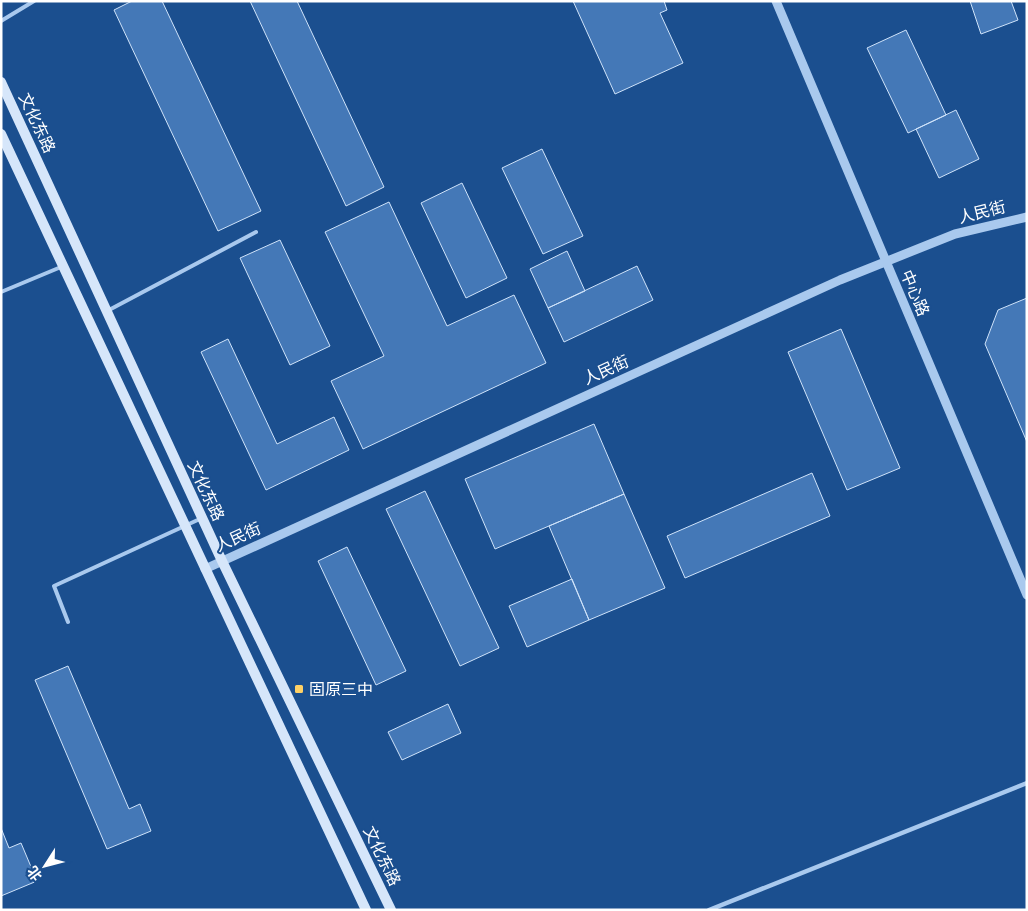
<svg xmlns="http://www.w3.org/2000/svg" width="1028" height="911" viewBox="0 0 1028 911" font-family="'Public Sans','Noto Sans SC',sans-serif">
  <rect width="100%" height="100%" fill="#1b4f8f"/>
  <path fill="#4478b7" stroke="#cfe3fa" d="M132 1H162L261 211 218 231 114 10Z
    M250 1H297L384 187 346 206Z
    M573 1H664L667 10 660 13 683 63 615 94Z
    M970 1H1011L1018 20 981 34Z
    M906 30 946 115 908 133 867 48Z
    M956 110 979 159 939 178 916 129Z
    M542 149 583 236 543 254 502 168Z
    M462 183 507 278 466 298 421 203Z
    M389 202 447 326 514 295 546 363 363 449 331 381 384 356 325 232Z
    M280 240 330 346 290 365 240 258Z
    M567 251 585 291 548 308 530 269Z
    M637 266 653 300 564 342 548 308Z
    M1027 298V442L985 344 998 310Z
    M841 329 900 468 847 490 788 352Z
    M228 339 277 444 334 417 349 450 266 490 201 352Z
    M594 424 624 494 495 549 465 479Z
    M812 473 830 516 685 578 667 536Z
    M425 491 499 648 460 666 386 509Z
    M624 494 665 588 589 620 549 526Z
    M347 547 406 671 376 685 318 561Z
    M572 579 589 620 527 647 509 606Z
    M68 666 129 809 140 804 151 831 107 849 35 680Z
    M448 704 461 733 402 760 388 732Z
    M1 828 9 848 21 843 37 881 1 896Z"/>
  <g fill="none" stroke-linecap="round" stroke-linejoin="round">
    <path stroke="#a9c9ee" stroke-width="4" d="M1 21 34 1
      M1 292 61 267
      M109 310 256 232
      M68 622 54 586 202 518"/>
    <path stroke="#a9c9ee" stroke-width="4.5" d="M709 910 1027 783"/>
    <path stroke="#a9c9ee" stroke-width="9" d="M776 1 1027 595
      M205 569 840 280 955 234 1027 217"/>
    <path stroke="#d6e6fa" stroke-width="10" d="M1 82 222 561 391 910
      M1 134 366 910"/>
  </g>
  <rect fill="#ffd166" stroke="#1b4f8f" stroke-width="2" x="294" y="684" width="10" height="10" rx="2.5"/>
  <g text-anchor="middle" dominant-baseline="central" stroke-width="4" stroke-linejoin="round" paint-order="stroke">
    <g font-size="16" fill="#fff" stroke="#1b4f8f">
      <text transform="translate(37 123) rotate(65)">文化东路</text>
      <text transform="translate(982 212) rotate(-14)">人民街</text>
      <text transform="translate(915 293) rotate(67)">中心路</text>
      <text transform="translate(606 370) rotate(-24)">人民街</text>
      <text transform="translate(206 491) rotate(65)">文化东路</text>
      <text transform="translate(238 537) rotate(-24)">人民街</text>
      <text transform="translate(382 856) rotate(64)">文化东路</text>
    </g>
    <g font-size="16" fill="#fff" stroke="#1b4f8f" text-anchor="start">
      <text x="309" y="689">固原三中</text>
    </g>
  </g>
  <rect width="1028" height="911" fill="none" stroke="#ffffff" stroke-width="5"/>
  <g transform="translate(45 866) rotate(234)" stroke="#1b4f8f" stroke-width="4" paint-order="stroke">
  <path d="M0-4L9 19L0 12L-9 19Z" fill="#ffffff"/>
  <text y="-8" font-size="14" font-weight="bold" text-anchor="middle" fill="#ffffff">北</text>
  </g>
</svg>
